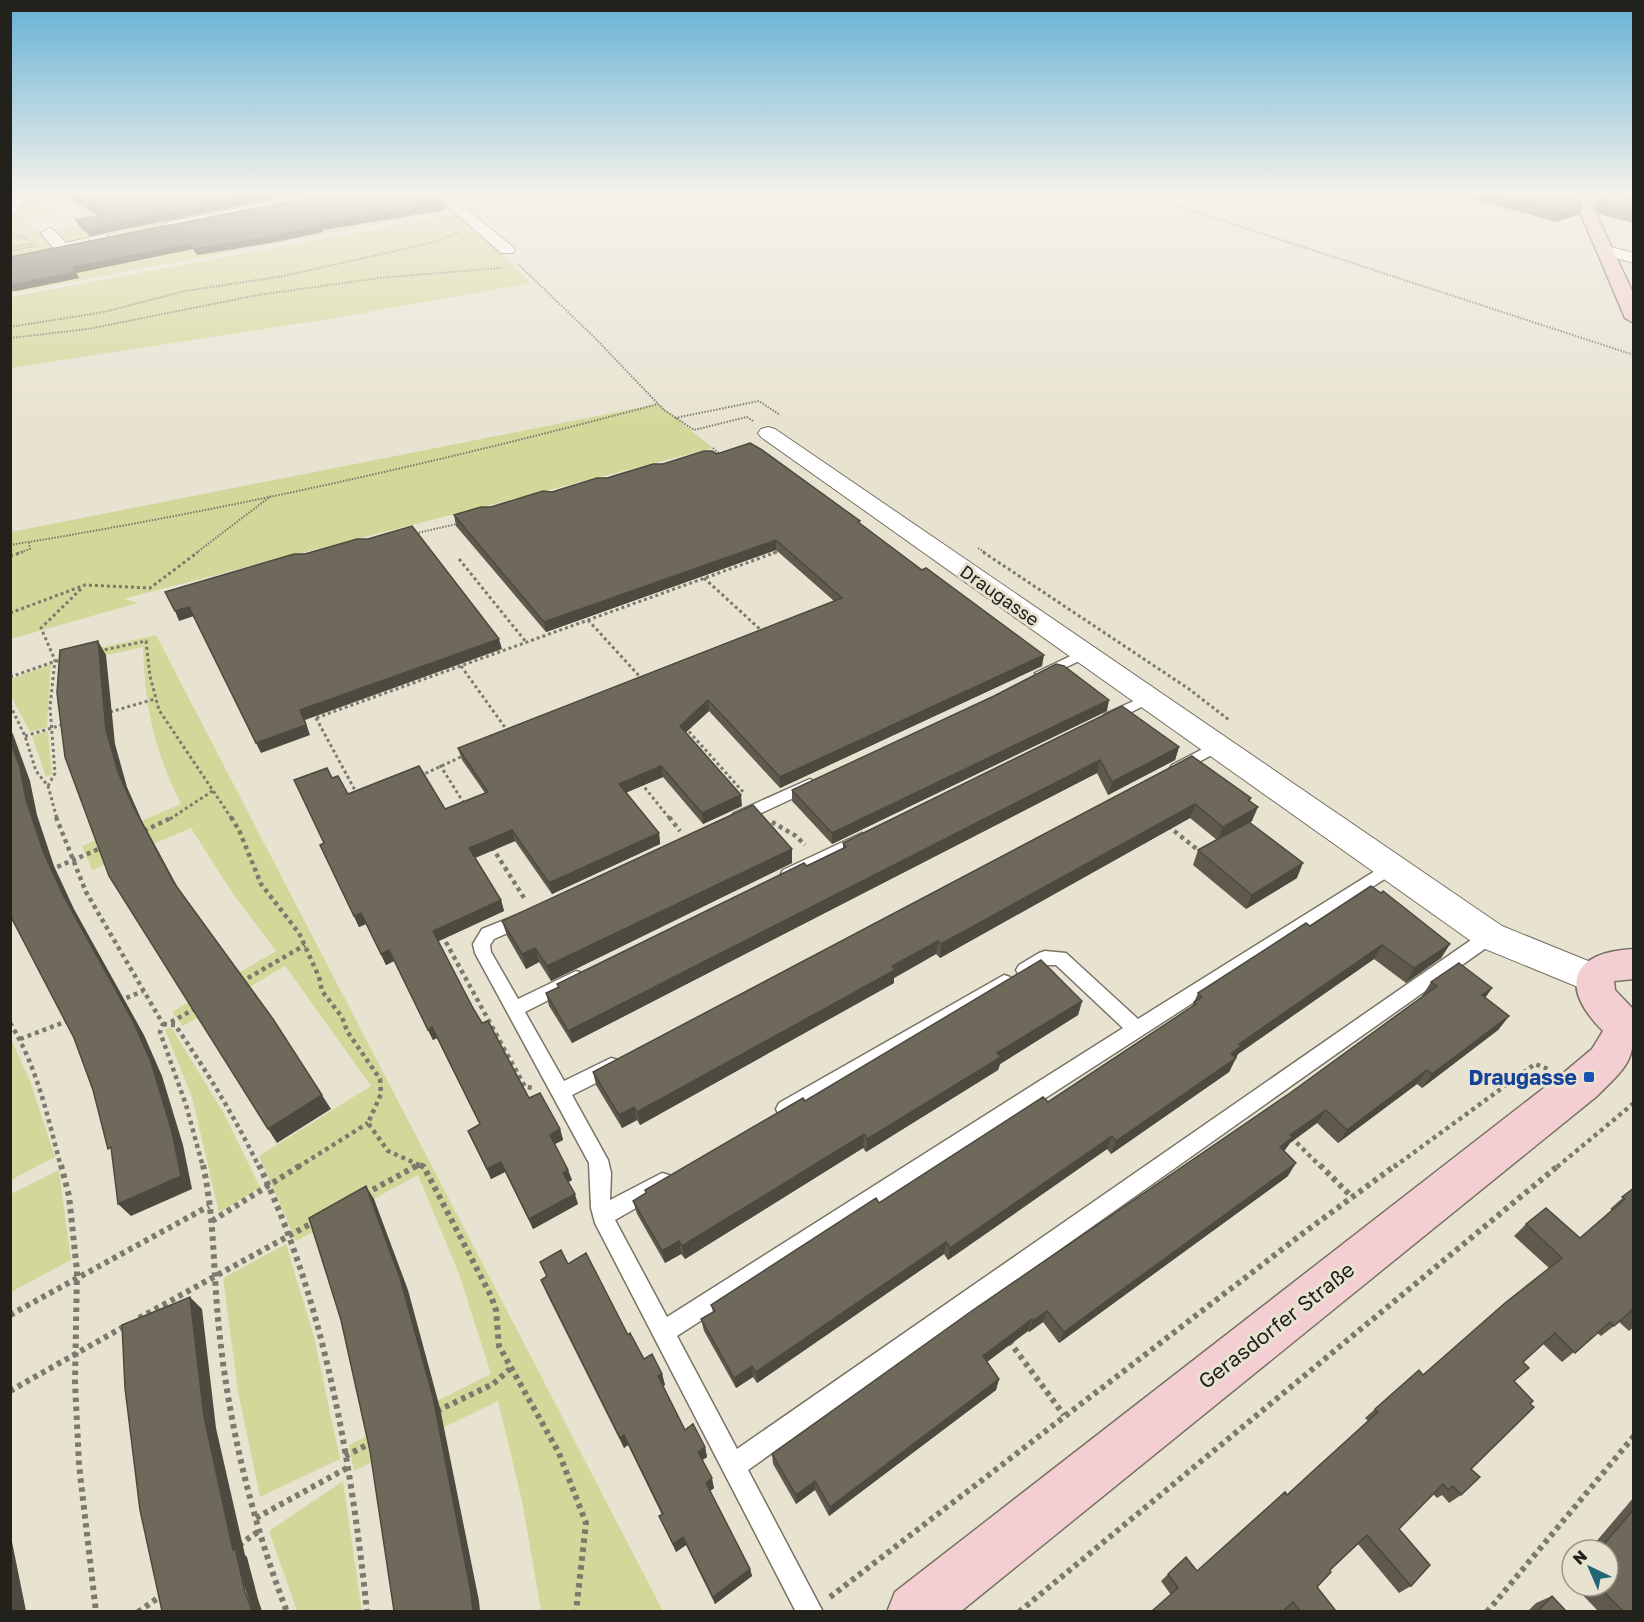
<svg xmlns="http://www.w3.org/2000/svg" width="1644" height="1622" viewBox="0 0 1644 1622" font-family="'Golos Text',sans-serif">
  <rect width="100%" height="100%" fill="#e8e3d1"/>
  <path fill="#d3d89a" d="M11 195H36L59 212 27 220 41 233 225 195H435L454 210 11 293Z
    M460 213 531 283 334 318 11 368V297Z
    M658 404 713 448 138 595 124 599 138 603 11 639V532Z
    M156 635 663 1611H541L522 1501 498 1401 354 1471 349 1445 491 1374 459 1274 418 1175 296 1241 259 1156 371 1086 285 966 183 1026 172 1012 276 951 233 894 191 828 92 870 82 846 181 804C154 750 145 707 143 647L57 666 59 657Z
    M51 664 47 727 30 732 11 696V679Z
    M48 731 52 774 46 777 32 736Z
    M171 1027 223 1112 260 1187 219 1213 192 1097 165 1030Z
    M10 1037 30 1081 55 1157 11 1180Z
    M59 1170 71 1260 11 1292V1194Z
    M286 1244 314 1337 340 1459 260 1497 238 1392 223 1278Z
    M343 1481 362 1611H297L269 1531Z"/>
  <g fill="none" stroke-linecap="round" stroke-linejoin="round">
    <defs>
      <path id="service" d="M1083 650 1088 651 1089 654 1088 657 1047 676 1042 677 1035 673Z
        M1149 694 1156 698 1154 701 1115 720H1105L1103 717 1105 714Z
        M1218 741 1225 746 1223 749 1182 771H1172L1170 768 1172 765Z
        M810 779 817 784 815 788 744 821H734L731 817 734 813Z
        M862 833 870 839 867 843 795 878H783L781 874 783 870Z
        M1391 861 1397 863 1399 867 1397 871 677 1336 737 1449 1484 931 1490 929 1496 931 1498 936 1496 941 748 1470 823 1612H796L595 1223 591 1208 589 1163 475 953 473 944 482 929 522 913 528 914 530 919 528 924 494 939 490 945 491 952 518 999 576 971 582 973 585 978 582 983 525 1012 564 1081 611 1058 618 1060 620 1066 618 1072 572 1095 608 1160 611 1173 610 1200 662 1173 669 1175 672 1182 669 1189 615 1220 667 1317 1123 1028 1056 965H1048L1025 977 1019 975 1016 970 1019 965 1039 953 1045 951 1066 953 1138 1019Z
        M1004 975 1010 977 1013 982 1010 987 793 1115 786 1118 779 1115 776 1109 779 1103Z"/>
      <path id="pedestrian" d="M10 195H20L25 201 10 218V206L14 201Z"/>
      <path id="minor" d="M303 195H329L322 199 168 230 161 226 168 222Z
        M435 195H450L513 247 515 250 513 253H501Z
        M1580 195H1602L1634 203V211L1582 198Z
        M49 228 54 230 66 243 104 234 112 239 109 242 62 253 56 251 41 233Z
        M1607 246 1634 253V263L1601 254 1599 251 1601 248Z
        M768 427 775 429 1502 926 1608 969 1613 979 1608 989 1595 994 1478 946 761 437 758 433 761 429Z"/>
      <path id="secondary" d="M1573 195H1587L1634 295V323L1625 318Z
        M1634 949V979L1614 981 1615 990 1634 1010C1634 1060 1633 1061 1597 1096L960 1612H887L895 1592 1567 1070 1592 1049 1603 1031C1559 987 1570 952 1634 949Z"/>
    </defs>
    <use href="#service" stroke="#787364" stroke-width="3"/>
    <use href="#pedestrian" stroke="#787364" stroke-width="3"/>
    <use href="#minor" stroke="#787364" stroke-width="2"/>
    <use href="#secondary" stroke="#787364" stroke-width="3"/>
    <path stroke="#7c796d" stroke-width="2" stroke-dasharray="1.5 1.5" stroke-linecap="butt" d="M49 195 60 202
      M1147 196 1634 355
      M10 234 29 239
      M10 248 34 243
      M10 251 35 246
      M518 264 594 337 664 410 694 430 747 417 753 421
      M10 327 104 312 185 291 284 276 435 242 459 232
      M10 338 88 329 258 295 379 278 501 268
      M675 418 759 401 780 415
      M713 448 721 455
      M413 534 461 523
      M10 545C228 510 445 461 658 404
      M978 548 986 553
      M18 553 30 549 29 542
      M196 553 271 496
      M773 553 781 550"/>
    <path stroke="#7c796d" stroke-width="3" stroke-dasharray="3 3" stroke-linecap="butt" d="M983 552 1189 689 1229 720
      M10 556 23 552
      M459 559 526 642
      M704 578 763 632
      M10 613 85 585 150 588 198 552
      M588 620 642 679
      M99 651 146 641 150 676 159 710 232 819
      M461 666 509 733
      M10 677 62 659
      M10 705 25 736 36 771 48 786 57 819
      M110 712 155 699
      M314 713 316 718 777 552
      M316 718 357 794
      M685 727 744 793
      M25 736 65 724
      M440 765 465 805
      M420 776 465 755
      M641 783 670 819
      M48 786 55 773 50 707 55 660 41 628 82 588
      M170 819 214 790"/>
    <path stroke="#7c796d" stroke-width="4.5" stroke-dasharray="4 4" stroke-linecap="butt" d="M56 817 86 892 163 1024 160 1032 186 1105 203 1167
      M231 817 239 830 261 884 299 933 319 977 322 991 342 1017 347 1031 380 1079 381 1094 368 1123 388 1151 424 1167
      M669 817 680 831
      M772 822 796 836 805 845
      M1168 826 1198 850
      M144 831 173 817
      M492 847 526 901
      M50 870 101 848
      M442 935 525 1087 533 1088
      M241 982 305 945
      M119 1001 143 991
      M171 1022 196 1008
      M10 1023C37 1066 48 1118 61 1167
      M163 1024 175 1025C206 1070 235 1117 259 1167
      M20 1039 70 1020
      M1291 1137 1321 1167
      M298 1167 368 1123
      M416 1167 419 1165
      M1394 1167 1535 1064 1548 1069
      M1557 1167 1634 1103"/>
    <path stroke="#7c796d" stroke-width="6" stroke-dasharray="4.5 4.5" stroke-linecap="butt" d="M61 1165 69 1196 77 1271 75 1382 79 1465 96 1612
      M203 1165C215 1219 213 1274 219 1329 229 1426 252 1521 287 1612
      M259 1165C325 1304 351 1460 367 1612
      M420 1165 424 1167 491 1296 496 1310 499 1346 559 1453 586 1523 576 1612
      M1320 1165 1352 1197
      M365 1194 418 1165
      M212 1221 301 1165
      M10 1315 209 1206
      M139 1318 314 1222
      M1009 1341 1064 1415
      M10 1391 125 1326
      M437 1411 493 1384 510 1369
      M345 1456 371 1443
      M256 1518 347 1468
      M239 1545 259 1531
      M830 1597 1302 1234 1396 1165
      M138 1612 162 1595
      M1019 1612 1559 1165
      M1487 1612 1634 1436"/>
    <use href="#service" fill="#fff" fill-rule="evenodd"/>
    <use href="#pedestrian" fill="#fff" fill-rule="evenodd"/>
    <use href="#minor" fill="#fff" fill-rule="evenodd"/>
    <use href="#secondary" fill="#f3ced2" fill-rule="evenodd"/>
  </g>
  <path fill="#5f5a4d" d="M66 195H293L90 236 79 226 76 220 98 216 72 200Z
    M1459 195H1576L1582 207 1579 214 1556 222Z
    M1610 195H1634V201Z
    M321 196 445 210 322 230 323 232 275 242 197 255 193 249 76 273 79 278 15 291H10V257Z
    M1596 196 1634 205V223L1598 214 1593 203Z
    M717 454 860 523 1042 666 780 788 709 711 686 732 742 806 703 824 663 777 626 792 659 833 660 844 552 894 515 841 475 858 501 900 504 911 438 941 473 1008 529 1098 560 1129 563 1140 555 1144 568 1170 572 1180 568 1182 578 1204 533 1229 505 1172 491 1179 468 1131 480 1125 437 1038 433 1040 394 961 386 965 366 924 359 927 320 845 324 843 332 778 348 794 445 809 485 793 462 760 458 748 834 601 776 550 546 632 456 526 454 515 491 507 663 464Z
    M1122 706 1179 747 1175 760 1108 795 1097 773 572 1043 549 1006 546 993 558 987 557 984 843 848V843Z
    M1107 711 832 844 792 801V790Z
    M1192 756 1251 798 1250 801 1252 821 1250 822 1297 878 1246 909 1193 865 1198 850 1217 840 1190 818 940 958 936 954 894 978V983L640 1125 637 1120 622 1128 596 1085 593 1072Z
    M792 849V863L551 981 539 962 526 969 507 936 502 921Z
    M1310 926 1450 944 1441 958 1406 983 1374 959 1238 1054 1229 1072 1124 1145 1111 1154 1107 1149 948 1260 944 1254 757 1383 753 1377 736 1388 704 1331 701 1319 713 1312 711 1305 1048 1102 1192 1007 1198 993Z
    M1431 982 1492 988 1485 998 1509 1016 1498 1030 1422 1088 1417 1084 1338 1143 1317 1123 1290 1143 1284 1151 1288 1176 1059 1343 1043 1322 1029 1332 1028 1331 987 1362 999 1379 996 1390 829 1516 815 1490 796 1504 773 1464 772 1454 1290 1093 1423 996H1422Z
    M1082 1001 1078 1015 1000 1064 998 1070 866 1152 863 1148 685 1259 681 1254 665 1263 637 1214 633 1201 645 1194V1190L805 1101Z
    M1634 1188V1327L1629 1331 1619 1322 1601 1336 1597 1333 1562 1362 1543 1344 1523 1362 1471 1469 1461 1495 1449 1503 1442 1495 1437 1498 1433 1494 1399 1529 1411 1586 1399 1593 1358 1544 1330 1570 1317 1587 1336 1611H1285V1610L1171 1595 1161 1581 1186 1557 1197 1571 1287 1495 1368 1421 1365 1418 1375 1409 1423 1375 1549 1268 1514 1236 1526 1224 1580 1238 1612 1210 1610 1209Z
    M540 1262 568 1264 628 1335 644 1359 662 1374 665 1385 663 1386 685 1430 705 1447 707 1457 702 1460 714 1488 710 1491 750 1569 752 1576 715 1604 686 1545 676 1552 659 1516 662 1515 628 1445 624 1448 546 1292 541 1280 546 1276Z
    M1634 1497V1611H1598L1574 1586H1608V1550H1589Z
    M1572 1571V1584L1566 1578Z
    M1552 1596 1566 1611H1528L1536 1603Z"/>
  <path fill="#4d4a3f" d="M264 195H293L90 236 87 230Z
    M444 204 445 210 322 230 323 232 275 242 197 255 195 249 320 224Z
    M1582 207 1579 214 1556 222 1559 215Z
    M191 244 193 249 76 273 79 278 15 291 12 285 73 267Z
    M776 540V550L546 632 544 622Z
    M189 607 194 616 179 621 175 611Z
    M499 639 502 649 305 720 310 735 261 753 256 743 300 710Z
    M98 641 106 655 115 744 127 787 142 821 183 897 174 883 133 806 118 772 106 730Z
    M1044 655 1042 666 780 788V777Z
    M708 700 709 711 681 737 680 726Z
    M1109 700 1107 711 832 844V833Z
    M10 729 13 734 30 781 37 815 54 866 74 909 144 1035 162 1076 183 1145 192 1189 131 1216 118 1204 181 1176 63 895 43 851 26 800 10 740Z
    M1179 747 1175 760 1108 795 1112 782Z
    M1100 760 1097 773 572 1043 568 1031Z
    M661 766 663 777 621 795 619 784Z
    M741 795 742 806 703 824 702 813Z
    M1195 804 1190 818 940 958 941 944Z
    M1258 807 1252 821 1218 841 1223 827Z
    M512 830 515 841 472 859 469 848Z
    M659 833 660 844 552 894 549 883Z
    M792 849V863L551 981 547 966Z
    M1303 863 1297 878 1246 909 1252 895Z
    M501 900 504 911 437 942 433 931Z
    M361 913 366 924 359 927 354 916Z
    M938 941 936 954 894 978V983L640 1125 637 1112Z
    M1450 944 1441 958 1406 983 1414 968Z
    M1382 945 1374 959 1238 1054 1229 1072 1111 1154 1116 1141 1239 1044Z
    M535 948 539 962 526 969 522 954Z
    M389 950 394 961 386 965 381 954Z
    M1492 988 1482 1002V995Z
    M1082 1001 1078 1015 1000 1064 998 1070 866 1152 867 1139 997 1053Z
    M1509 1016 1498 1030 1422 1088 1432 1074Z
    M432 1027 437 1038 433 1040 428 1030Z
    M1427 1070 1417 1084 1338 1143 1347 1130Z
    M322 1095 331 1109 277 1143 268 1129Z
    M634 1107 637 1120 622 1128 619 1115Z
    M1326 1110 1317 1123 1290 1143 1285 1150 1272 1160 1280 1147 1290 1135Z
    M560 1129 563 1140 553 1145 550 1135Z
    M864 1134 863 1148 685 1259 682 1246Z
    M1112 1136 1107 1149 948 1260 950 1248Z
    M501 1162 505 1172 491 1179 487 1169Z
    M1296 1163 1288 1176 1059 1343 1064 1332Z
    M568 1170 572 1180 567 1183 563 1173Z
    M366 1186 374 1199 408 1290 440 1408 479 1601 480 1611H473Z
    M575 1194 578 1204 533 1229 529 1219Z
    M679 1241 681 1254 665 1263 662 1251Z
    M946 1242 944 1254 757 1383 756 1372Z
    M190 1297 202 1309 216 1428 245 1555 247 1557 258 1599 262 1611H252L233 1550 204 1417Z
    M1047 1311 1043 1322 1029 1332 1033 1321Z
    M1032 1319 1028 1331 980 1367 983 1356Z
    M752 1366 753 1377 736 1388 734 1378Z
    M662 1374 665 1385 661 1387 658 1376Z
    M999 1379 996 1390 829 1516 830 1507Z
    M624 1435 628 1445 624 1448 620 1438Z
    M705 1447 707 1457 700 1462 698 1452Z
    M712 1478 714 1488 709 1492 706 1483Z
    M815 1481V1490L796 1504V1495Z
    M10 1532 26 1611H10Z
    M683 1537 686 1545 676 1552 673 1544Z
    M750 1569 752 1576 715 1604 713 1597Z"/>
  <path fill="#6e695a" stroke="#4d4a3f" stroke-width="1.5" d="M70 195H264L87 230 76 220 103 215Z
    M322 195H432L444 204 320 224 321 226 274 236 195 249 191 244 73 267 76 272 10 285V257Z
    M1486 195H1576L1582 207 1559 215Z
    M1596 196 1634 205V215L1602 207Z
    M750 443 762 450 860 521 858 522 922 570 926 568 1044 655 780 777 708 700 680 726 741 795 702 813 661 766 619 784 659 833 549 883 512 830 469 848 501 900 433 931 473 1008 482 1023 488 1021 529 1098 540 1093 560 1129 550 1135 568 1170 563 1173 575 1194 529 1219 501 1162 487 1169 468 1131 480 1124 432 1027 428 1030 389 950 381 954 361 913 354 916 320 845 324 843 294 780 327 768 332 778 338 776 348 794 419 766 445 809 488 792 458 748 842 598 776 540 544 622 454 515 481 507H491L543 491 552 492 597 478H607L653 464H663L704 451H712L717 454Z
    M412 526 499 639 300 710 306 725 256 743 189 607 175 611 165 592 294 554H305L357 539H368Z
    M98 641 106 730 118 772 133 806 174 883 273 1019 322 1095 268 1129 109 876 65 757 57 693 60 650Z
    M1056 664 1064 666 1109 700 832 833 792 790 994 696Z
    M1122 706 1179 747 1112 782 1100 760 568 1031 546 993 559 987 557 984 804 863 807 866 846 847 843 843Z
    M10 740 20 767 26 800 43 851 63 895 133 1021 151 1062 172 1132 181 1176 118 1204 111 1147 108 1149 93 1090 74 1038 10 915Z
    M1192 756 1251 798 1248 800 1258 807 1223 827 1195 804 941 944 938 941 892 966 895 970 637 1112 634 1107 619 1115 593 1072Z
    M753 805 792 849 547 966 535 948 522 954 502 921Z
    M1249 822 1303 863 1252 895 1198 850Z
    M1371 886 1381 893 1383 891 1450 944 1414 968 1382 945 1239 1044 1241 1046 1231 1054 1236 1058 1129 1132 1116 1141 1112 1136 950 1248 946 1242 756 1372 752 1366 734 1378 701 1319 715 1311 711 1305 876 1198 879 1203 1043 1097 1048 1102 1196 1004 1194 1002 1202 997 1198 993 1306 923 1310 926Z
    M1041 960 1082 1001 997 1053 1001 1057 882 1130 867 1139 864 1134 682 1246 679 1241 662 1251 633 1201 646 1193 645 1190 803 1098 805 1101Z
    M1459 963 1492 988 1482 995 1509 1016 1432 1074 1427 1070 1347 1130 1326 1110 1290 1135 1293 1137 1280 1147 1296 1163 1064 1332 1047 1311 1033 1321 1032 1319 983 1356 999 1379 830 1507 815 1481 796 1495 772 1454 973 1310 1290 1093 1437 986 1431 982Z
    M366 1186 400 1278 433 1397 471 1593 473 1611H394L370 1451 341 1320 309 1218Z
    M1634 1188V1312L1632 1310 1614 1326 1610 1322 1575 1353 1555 1333 1523 1362 1529 1368 1514 1381 1533 1401 1530 1404 1534 1407 1471 1469 1480 1477 1461 1495 1453 1486 1448 1490 1443 1484 1399 1529 1430 1565 1411 1586 1367 1535 1330 1570 1331 1572 1317 1587 1336 1611H1300L1293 1602 1283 1611H1152L1178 1588 1168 1574 1186 1557 1197 1571 1285 1492 1287 1495 1312 1472 1378 1412 1375 1409 1419 1370 1423 1375 1505 1303 1562 1258 1526 1224 1546 1208 1580 1238 1625 1199 1622 1197Z
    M561 1250 568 1264 586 1253 628 1335 630 1333 644 1359 652 1354 662 1374 658 1376 685 1430 693 1424 705 1447 698 1452 712 1478 706 1483 750 1569 713 1597 683 1537 673 1544 659 1516 663 1514 624 1435 620 1438 541 1280 547 1276 540 1262Z
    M190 1297 204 1417 233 1550 235 1548 245 1592 252 1611H162L140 1510 125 1388 122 1325Z
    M1634 1509V1611H1623L1598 1586H1608V1550H1599Z
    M1552 1596 1566 1611H1538Z"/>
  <linearGradient id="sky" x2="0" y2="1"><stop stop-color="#65b1d6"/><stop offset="0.46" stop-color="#f5f2ea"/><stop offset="1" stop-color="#f5f2ea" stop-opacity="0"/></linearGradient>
  <rect width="1644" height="422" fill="url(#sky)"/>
  <rect fill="#1a4fb4" stroke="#e8e3d1" stroke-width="2" x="1583" y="1071" width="12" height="12" rx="3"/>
  <g text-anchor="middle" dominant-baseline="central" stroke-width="6" stroke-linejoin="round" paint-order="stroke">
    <g font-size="18" fill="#23211b" stroke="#e8e3d1">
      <text transform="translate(1000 595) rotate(35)">Draugasse</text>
    </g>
    <g font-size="21" font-weight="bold" fill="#164399" stroke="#e8e3d1" text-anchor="end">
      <text x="1577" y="1077">Draugasse</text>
    </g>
    <g font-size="21" fill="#23211b" stroke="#e8e3d1">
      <text transform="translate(1276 1325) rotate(-38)">Gerasdorfer Straße</text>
    </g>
  </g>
  <rect width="1644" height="1622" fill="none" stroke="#23211b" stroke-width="24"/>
  <g transform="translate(1590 1568) rotate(316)"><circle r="28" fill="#e8e3d1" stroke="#999588" stroke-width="1.5"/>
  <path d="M0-4.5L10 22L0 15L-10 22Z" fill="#216777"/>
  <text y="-9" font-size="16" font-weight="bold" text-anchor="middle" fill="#23211b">N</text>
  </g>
</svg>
